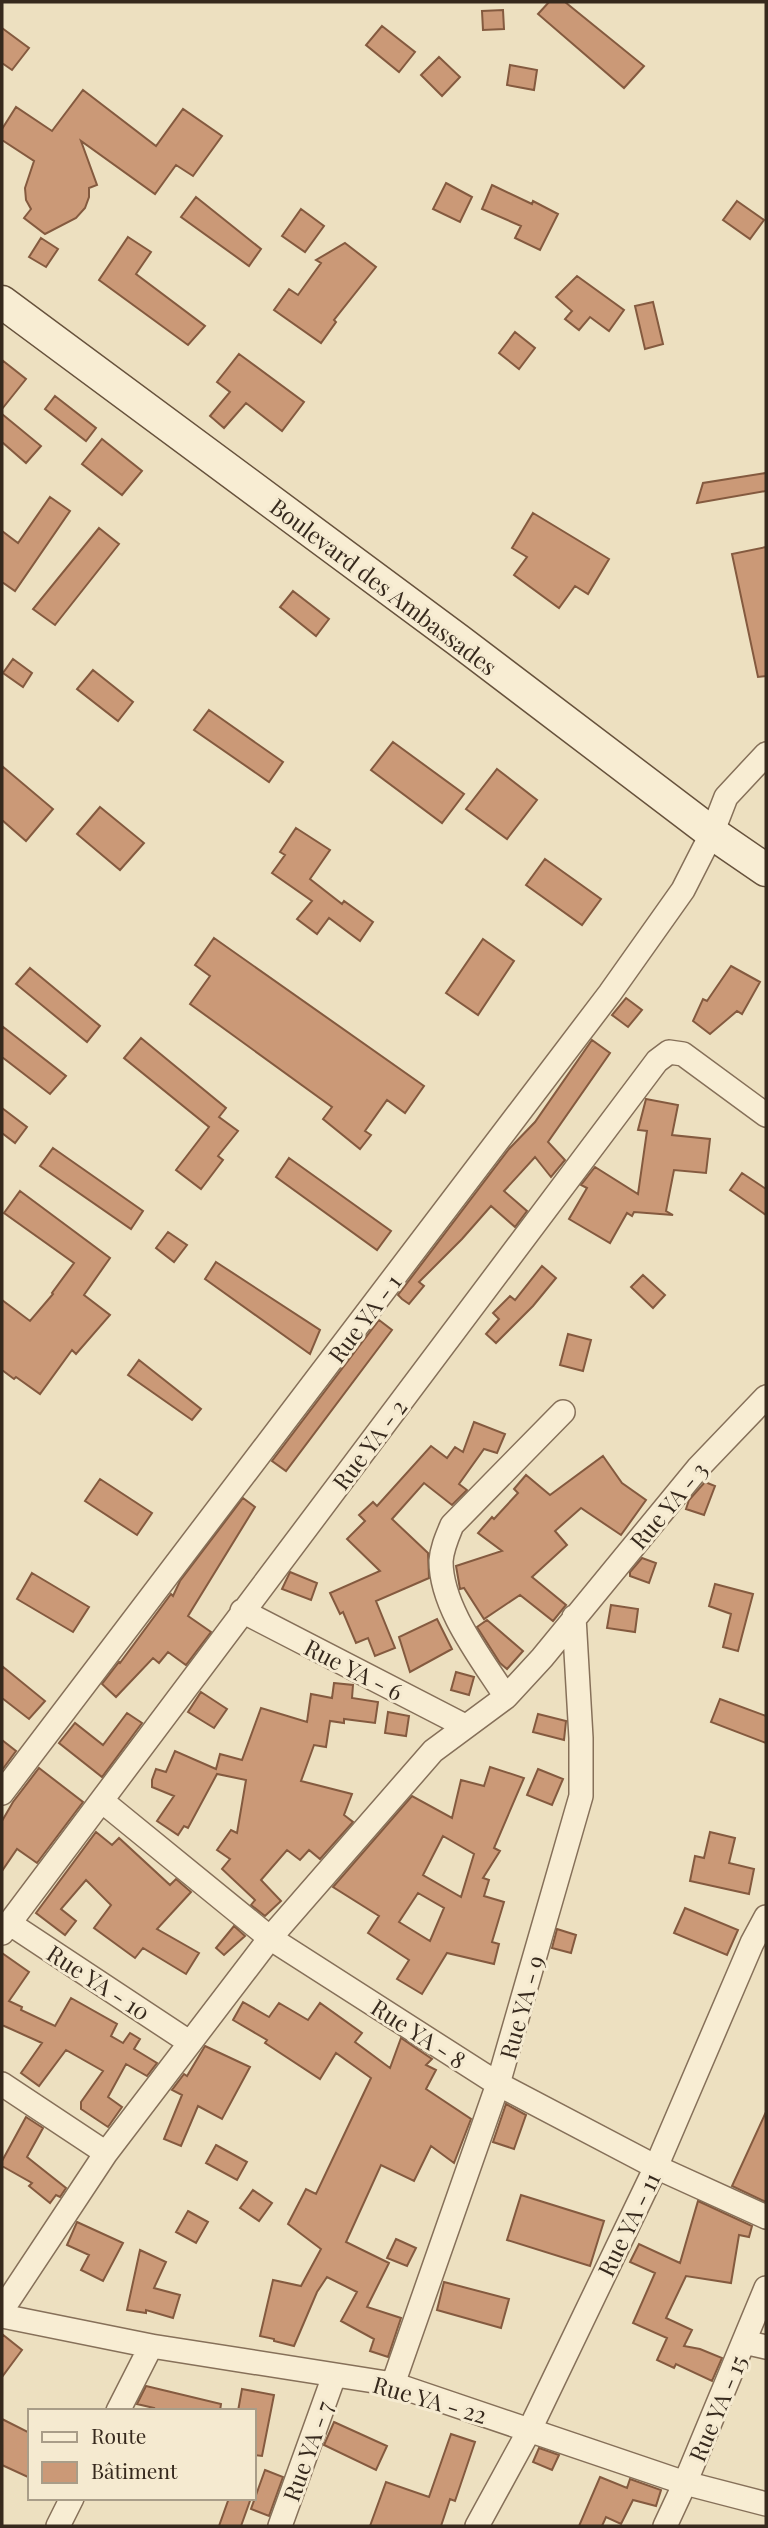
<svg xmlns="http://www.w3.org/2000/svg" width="768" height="2528" viewBox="0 0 768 2528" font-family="'Playfair Display',serif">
  <rect width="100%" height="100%" fill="#ede0c0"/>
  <path fill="#cb9977" stroke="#845a3f" stroke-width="2" fill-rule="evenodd" d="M549 2H565L644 66 624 88 538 14Z
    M503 10 504 29 483 30 482 11Z
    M382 26 415 52 399 72 366 45Z
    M2 28 29 48 12 70 2 63Z
    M439 57 460 77 442 96 421 75Z
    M510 65 537 70 534 90 507 85Z
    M83 90 156 146 183 109 222 136 193 176 176 165 155 194 81 141 97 185 89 188V197L85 208 76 218 45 234 24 218 31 209 26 200 25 188 34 161 2 140V129L16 107 52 131Z
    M446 183 472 197 460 222 433 209Z
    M492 185 532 204 533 201 558 214 540 250 515 238 521 226 482 209Z
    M196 197 261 249 249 266 181 217Z
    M737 201 764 220 750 239 723 220Z
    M301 209 324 226 305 252 282 236Z
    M128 237 151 252 136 274 205 326 188 345 99 280Z
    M41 238 58 249 46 267 29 257Z
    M345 243 376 267 334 320 336 322 321 343 274 310 289 289 298 295 321 263 316 260Z
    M577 276 624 310 609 331 590 317 579 330 565 319 572 311 556 297Z
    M653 302 663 344 645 349 635 306Z
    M515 332 535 348 519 369 499 353Z
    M239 354 304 402 282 431 246 403 224 428 210 416 230 392 217 382Z
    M2 360 26 379 2 409Z
    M55 396 96 428 86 441 45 409Z
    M2 414 41 446 26 463 2 442Z
    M102 439 142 471 122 495 82 464Z
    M766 473V491L697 503 703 483Z
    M50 497 70 511 15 591 2 582V531L18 543Z
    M533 513 609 559 588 594 575 586 559 608 514 575 527 557 512 548Z
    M99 528 119 544 55 625 33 609Z
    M766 547V676L758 677 732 554Z
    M293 591 329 619 316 636 280 607Z
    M13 659 32 673 23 687 3 673Z
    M93 670 133 702 118 721 77 689Z
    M209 710 283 762 269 782 194 730Z
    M393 742 464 794 442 823 371 770Z
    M2 766 53 809 26 841 2 820Z
    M497 769 537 800 507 839 466 809Z
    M100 807 144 843 120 870 77 834Z
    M296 828 330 850 310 879 342 904 344 901 373 922 360 941 329 918 317 934 297 919 312 901 272 873 285 855 280 852Z
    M545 859 601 899 582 925 526 885Z
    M214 938 424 1086 405 1113 387 1100 365 1131 371 1135 360 1149 323 1119 332 1107 190 1004 210 976 195 965Z
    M483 939 514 961 478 1015 446 993Z
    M731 966 760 982 742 1014 737 1011 710 1034 693 1021 703 999 707 1001Z
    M30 968 100 1026 87 1042 16 984Z
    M626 998 642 1010 628 1027 612 1015Z
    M2 1026 66 1076 50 1094 2 1057Z
    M141 1038 226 1108 219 1117 238 1131 218 1156 223 1160 201 1189 176 1170 209 1127 124 1058Z
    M592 1040 610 1053 548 1142 565 1160 551 1177 535 1157 504 1191 527 1211 515 1227 491 1206 462 1239 419 1282 424 1286 409 1304 402 1299 398 1295 509 1149 535 1122Z
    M646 1099 678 1105 672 1135 710 1139 706 1173 674 1170 666 1211 673 1215 634 1212 632 1216 627 1213 610 1243 569 1219 587 1188 581 1185 595 1167 638 1194 647 1131 638 1130Z
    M2 1108 27 1127 15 1143 2 1133Z
    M53 1148 143 1211 131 1229 40 1166Z
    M289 1158 391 1231 377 1250 276 1177Z
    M742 1173 766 1189V1215L730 1190Z
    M20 1191 110 1258 84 1295 110 1315 76 1354 72 1350 40 1394 16 1377 14 1379 2 1370V1300L30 1321 53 1294 52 1293 74 1263 4 1213Z
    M168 1232 187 1245 174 1262 156 1248Z
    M216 1262 320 1330 310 1354 205 1279Z
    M542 1266 556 1278 533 1306 496 1343 486 1334 499 1319 493 1313 510 1296 515 1300Z
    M643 1275 665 1295 653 1308 631 1287Z
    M379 1320 392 1330 286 1471 272 1461Z
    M568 1334 591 1340 583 1371 560 1365Z
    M139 1360 201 1409 192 1420 128 1375Z
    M474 1422 505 1434 497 1453 484 1449 459 1484 467 1490 452 1505 424 1483 392 1519 428 1553 429 1578 376 1601 395 1648 375 1656 368 1638 356 1643 343 1612 340 1614 330 1593 380 1571 347 1539 365 1521 359 1515 373 1502 377 1506 431 1446 447 1458 455 1447 463 1452Z
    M603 1456 622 1483 646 1500 621 1535 581 1508 555 1531 567 1545 532 1577 566 1605 553 1621 520 1595 484 1619 464 1588 460 1589 456 1566 502 1551 478 1533 492 1517 494 1519 518 1493 514 1489 526 1475 550 1495Z
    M100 1479 152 1513 137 1535 85 1501Z
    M705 1482 715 1486 704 1515 686 1509 689 1500Z
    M243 1498 255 1507 188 1616 211 1632 186 1665 168 1652 159 1663 153 1658 116 1697 102 1684 119 1662 120 1663 171 1594 173 1596 180 1581Z
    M642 1558 656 1563 649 1583 630 1576V1572Z
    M290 1572 317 1583 311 1600 282 1589Z
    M32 1573 89 1607 73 1632 17 1599Z
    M715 1584 753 1594 738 1651 723 1647 731 1614 709 1606Z
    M611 1605 638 1609 635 1632 607 1628Z
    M437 1619 452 1649 410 1672 399 1637Z
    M487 1620 523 1651 507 1669 500 1663 477 1627Z
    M2 1666 45 1701 29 1719 2 1698Z
    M456 1672 474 1677 469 1695 451 1690Z
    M334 1683 353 1685 352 1698 378 1702 375 1723 344 1719V1723L330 1721 326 1747 314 1745 301 1781 352 1794 344 1815 353 1822 320 1859 309 1850 300 1860 287 1850 261 1880 281 1901 265 1916 251 1905 255 1900 222 1869 230 1859 217 1850 231 1830 237 1833 246 1780 217 1774 188 1828 184 1826 178 1835 157 1821 174 1796 152 1787V1780L156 1769 166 1772 175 1751 216 1769 220 1754 242 1760 261 1708 307 1722 311 1694 332 1698Z
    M201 1692 227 1709 214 1728 188 1712Z
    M720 1699 766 1716V1743L711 1722Z
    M388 1712 409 1716 406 1736 385 1733Z
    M127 1713 142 1723 102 1777 59 1743 75 1723 103 1745Z
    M538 1714 566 1721 564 1740 533 1732Z
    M2 1740 16 1751 2 1770Z
    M490 1767 524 1778 494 1848 500 1851 483 1878 489 1880 484 1896 504 1902 492 1942 499 1944 494 1964 447 1953 422 1994 397 1979 409 1960 368 1933 379 1916 333 1887 412 1796 452 1818 461 1780 484 1786ZM443 1836 474 1854 461 1897 423 1875ZM418 1893 444 1908 430 1941 399 1922Z
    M39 1768 83 1802 37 1863 17 1849 2 1871V1821L13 1802Z
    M538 1769 563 1779 552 1805 527 1795Z
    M96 1832 112 1845 119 1838 170 1885 176 1879 191 1892 157 1929 199 1953 186 1974 143 1948 135 1958 94 1928 111 1905 86 1880 61 1909 76 1921 65 1935 36 1913Z
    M710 1832 735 1838 729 1863 754 1869 749 1894 690 1881 695 1856 704 1858Z
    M685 1908 738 1930 727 1955 674 1933Z
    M234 1926 245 1936 224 1955 216 1948Z
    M557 1929 576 1935 571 1953 552 1948Z
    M2 1953 29 1972 9 2001 22 2007 21 2010 55 2026 71 1998 117 2024 111 2036 123 2043 130 2033 140 2039 134 2049 157 2063 147 2076 126 2064 108 2097 122 2107 108 2127 81 2109V2102L103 2071 66 2050 39 2086 21 2073 42 2043 2 2025Z
    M243 2002 269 2017 279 2003 308 2020 320 2003 362 2033 355 2042 390 2068 401 2038 432 2059 426 2065 436 2070 426 2089 471 2119 454 2163 431 2146 414 2181 381 2165 346 2242 389 2263 367 2307 401 2318 388 2357 370 2351 374 2339 341 2321 357 2292 327 2277 317 2292 294 2346 274 2341V2339L260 2336 273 2280 301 2286 321 2249 288 2224 306 2189 316 2194 371 2078 336 2053 320 2079 265 2043 267 2040 233 2020Z
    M205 2046 250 2067 222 2119 198 2106 181 2146 164 2139 182 2095 172 2090 184 2074 187 2076Z
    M506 2104 526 2115 514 2149 493 2142Z
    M766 2112V2202L732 2186Z
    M26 2117 43 2128 27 2157 66 2188 60 2197 56 2195 50 2203 29 2186 32 2183 2 2166V2161Z
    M216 2145 247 2162 237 2180 206 2163Z
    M253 2190 272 2203 259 2221 240 2208Z
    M521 2195 604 2221 590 2266 507 2240Z
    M698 2201 752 2226 749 2237 739 2235 731 2283 686 2276 666 2318 692 2330 684 2346 700 2349 722 2358 712 2381 676 2364 674 2368 657 2360 667 2338 633 2323 655 2273 630 2262 639 2244 680 2263Z
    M188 2211 208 2222 196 2243 176 2232Z
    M77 2222 123 2243 103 2281 81 2270 89 2255 67 2245Z
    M396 2239 416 2248 407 2266 387 2258Z
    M140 2250 166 2262 154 2288 180 2295 173 2318 146 2310V2313L127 2310Z
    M444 2282 509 2299 501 2328 437 2310Z
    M2 2334 22 2350 2 2377Z
    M146 2386 221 2404 220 2411H153L154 2408 137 2404Z
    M242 2389 274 2395 262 2456 254 2455V2411H238Z
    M2 2419 30 2433V2478L2 2465Z
    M334 2422 387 2446 376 2470 324 2445Z
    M451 2434 475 2442 455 2501 450 2499 441 2526H370L386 2482 429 2497Z
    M539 2448 559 2455 552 2470 533 2462Z
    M265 2470 283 2477 269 2516 251 2509Z
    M600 2477 627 2488 630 2479 661 2490 656 2506 633 2500 621 2524 606 2517 602 2526H579Z
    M229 2498H251L241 2526H219Z"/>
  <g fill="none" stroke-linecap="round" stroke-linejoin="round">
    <defs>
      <path id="street" d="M242 1611 465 1726
        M506 1697C482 1659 441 1608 441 1561 442 1548 447 1537 452 1525L563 1412
        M2 1793 610 993 683 890 712 833 726 797 766 754
        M102 1801 270 1938 498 2084 656 2167 766 2217
        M9 1923 189 2042
        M2 1933 657 1061 669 1052 683 1054 766 1115
        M2 2084 106 2153
        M2 2310 106 2153 270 1938 433 1751 506 1697 542 1658 698 1468 766 1397
        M2 2316 151 2346 393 2384 685 2483 766 2504
        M744 2342 766 2347
        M393 2384 498 2084 581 1796V1738L574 1617
        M118 2411 151 2346
        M58 2526 72 2498
        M280 2526 334 2376
        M477 2526 530 2429 656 2167 752 1943 766 1917
        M665 2526 685 2483 766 2288"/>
      <path id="secondary" d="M2 302 458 640 712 833 766 870"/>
    </defs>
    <use href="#street" stroke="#867059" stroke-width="26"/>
    <use href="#secondary" stroke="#67523c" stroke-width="35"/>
    <use href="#street" stroke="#f8edd3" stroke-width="23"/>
    <use href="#secondary" stroke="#f8edd3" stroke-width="32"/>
  </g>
  <g text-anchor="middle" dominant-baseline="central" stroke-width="6" stroke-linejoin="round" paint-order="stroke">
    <g font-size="23" fill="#36291d" stroke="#f5ead0">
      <text transform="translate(384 586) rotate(37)">Boulevard des Ambassades</text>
      <text transform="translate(364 1318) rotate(-53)">Rue YA - 1</text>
      <text transform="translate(369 1444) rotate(-53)">Rue YA - 2</text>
      <text transform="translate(668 1505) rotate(-50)">Rue YA - 3</text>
      <text transform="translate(354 1669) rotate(27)">Rue YA - 6</text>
      <text transform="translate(99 1982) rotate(33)">Rue YA - 10</text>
      <text transform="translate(521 2007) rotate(-74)">Rue YA - 9</text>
      <text transform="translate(419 2033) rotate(33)">Rue YA - 8</text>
      <text transform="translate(628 2224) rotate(-64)">Rue YA - 11</text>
      <text transform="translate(430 2399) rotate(16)">Rue YA - 22</text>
      <text transform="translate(717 2408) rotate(-67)">Rue YA - 15</text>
      <text transform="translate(307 2451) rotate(-70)">Rue YA - 7</text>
    </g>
  </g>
  <rect width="768" height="2528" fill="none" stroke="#36291d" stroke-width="7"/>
  <rect x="28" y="2409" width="228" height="91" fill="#f5ead0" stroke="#a99d88" stroke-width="2"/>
  <rect x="42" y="2432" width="35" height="10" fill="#f8edd3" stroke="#a99d88" stroke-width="2"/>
  <text x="91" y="2444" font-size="21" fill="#36291d">Route</text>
  <rect x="42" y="2462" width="35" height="21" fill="#cb9977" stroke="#a99d88" stroke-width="2"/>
  <text x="91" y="2479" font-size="21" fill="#36291d">Bâtiment</text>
</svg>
